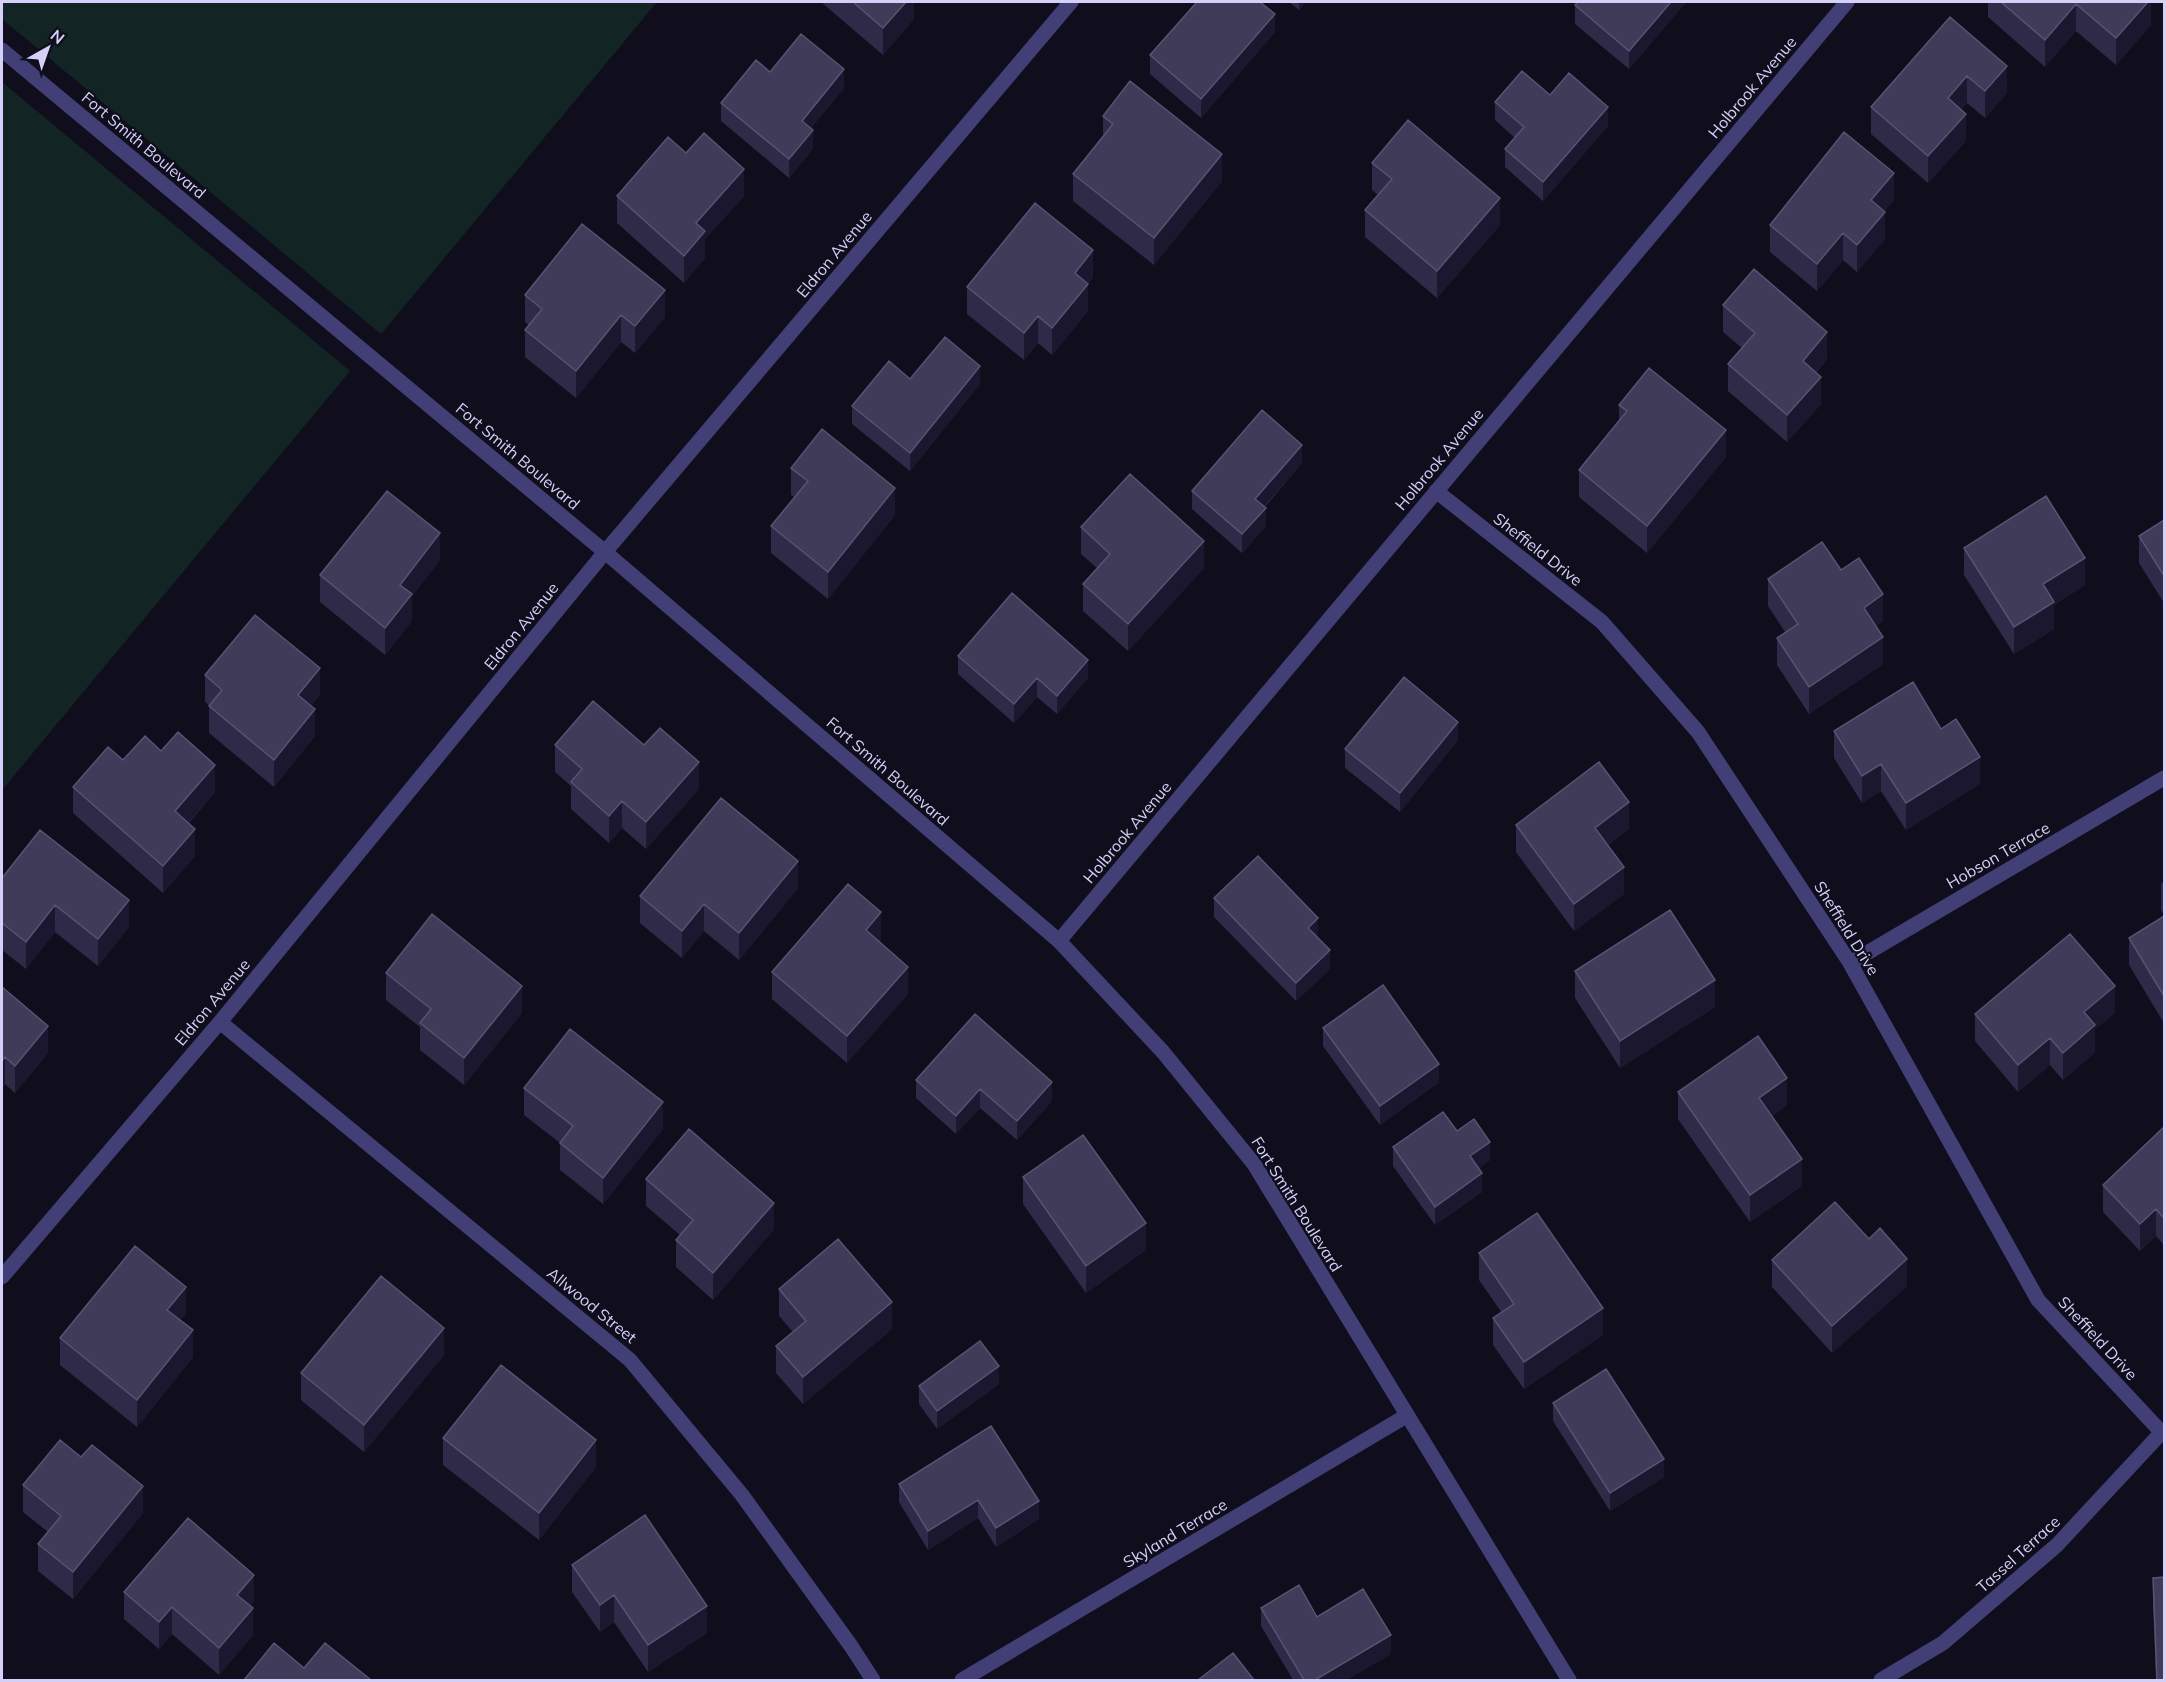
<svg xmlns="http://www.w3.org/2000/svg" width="2166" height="1682" viewBox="0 0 2166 1682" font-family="Mulish,sans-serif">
  <rect width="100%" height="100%" fill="#100e1c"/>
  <path fill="#122524" d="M2 2H657L381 334 2 19Z
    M2 82 350 371 2 790Z"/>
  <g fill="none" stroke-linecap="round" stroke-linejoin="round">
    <path stroke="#413f75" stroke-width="15" d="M1436 491 1602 622 1698 732 1850 963 2038 1300 2164 1435
      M1059 941 1847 2
      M1850 963 2164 778
      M220 1022 630 1360 742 1495 851 1646 873 1680
      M2 1277 220 1022 605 552 1071 2
      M962 1680 1406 1416
      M1881 1680 1943 1643 2057 1545 2161 1433"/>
    <path stroke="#413f75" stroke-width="15" d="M2 50 605 552 1059 941 1163 1052 1254 1164 1569 1680"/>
  </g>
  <path fill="#2f2a47" d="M821 2H914V19L883 55Z
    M1289 2H1306L1299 10Z
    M1686 2 1629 69 1575 24V5Z
    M1988 2H2151V25L2116 65 2076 31 2045 67 1988 17Z
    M1950 17 2007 93 1985 118 1967 103 1961 110 1966 141 1928 183 1871 134V107Z
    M1275 32 1201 118 1150 74V55Z
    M770 72 844 88 811 128 813 149 789 178 721 121V103Z
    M1495 102 1608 126 1543 201 1505 167V149L1515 138 1495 120Z
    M1103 116 1222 181 1154 265 1073 201V174L1103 137Z
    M686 153 744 196 705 239V258L684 283 617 223V196Z
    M1372 163 1500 225 1437 298 1365 237V210L1378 195 1372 190Z
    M1894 200 1884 211 1885 239 1857 272 1843 260 1817 291 1770 252V225Z
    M1093 277 1088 284V311L1052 355 1038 343 1024 360 967 314V287Z
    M525 295 665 317 635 353 621 342 576 398 525 357V330L529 325 525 322Z
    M1723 305 1827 359 1816 373 1821 404 1787 442 1728 391V364L1742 348 1723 332Z
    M980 384 910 471 852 424V406Z
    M1619 405 1726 457 1647 553 1579 497V470L1619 421Z
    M1302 463 1265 507 1266 526 1242 553 1192 509V491Z
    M791 468 895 515 828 599 771 553V526L794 497 791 495Z
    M2164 520V603L2139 563V536Z
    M1081 527 1204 568 1128 651 1083 611V584L1097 568 1081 554Z
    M1964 548 2085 585 2054 605V629L2014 654 1964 575Z
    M440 560 412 596V621L385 655 320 602V575Z
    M1841 570 1883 621 1876 626 1883 664 1809 714 1777 665V638L1785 632 1768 606V579Z
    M958 656 1088 678 1057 714 1037 697 1014 723 958 674Z
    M205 675 320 695 311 706 315 736 274 787 209 733V705L205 702Z
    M1941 729 1980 784 1906 830 1881 791 1862 803 1834 758V731Z
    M1458 740 1400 812 1345 768V749Z
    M555 745H644L699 789 646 849 622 828 609 843 571 809V786L555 772Z
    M123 760 215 792 189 823 195 856 163 893 73 813V787Z
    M1516 825 1629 829 1608 845 1624 894 1574 931 1516 852Z
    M2 878 129 927 98 966 55 932 26 969 2 950Z
    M2164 882V915L2161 910V883Z
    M798 888 739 960 704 931 682 958 640 923V896Z
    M1214 898 1318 936 1317 938 1330 969 1296 1001 1214 917Z
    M2164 916V1023L2129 965V938Z
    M881 939 879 942 908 994 847 1063 772 999V972Z
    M1575 971 1715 1007 1620 1068 1575 998Z
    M386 973 522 1013 464 1085 420 1050V1027L386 1000Z
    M2 987 48 1053 15 1093 5 1084 2 1088Z
    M2115 1013 2095 1029V1052L2063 1080 2050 1065 2018 1092 1975 1041V1014Z
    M1323 1028 1439 1082 1380 1125 1323 1046Z
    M916 1080 1052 1101 1017 1140 980 1108 956 1134 916 1098Z
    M524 1088 663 1129 603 1204 560 1170V1143L524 1115Z
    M1678 1092 1787 1105 1772 1116 1802 1186 1750 1222 1678 1119Z
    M2164 1127V1245L2156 1236 2140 1251 2103 1212V1185Z
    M1457 1131 1490 1160 1479 1168 1482 1192 1435 1225 1393 1166V1147Z
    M1023 1177 1146 1250 1086 1293 1023 1204Z
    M646 1179 774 1229 713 1300 676 1267V1240L680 1235 646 1206Z
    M1479 1253 1603 1335 1524 1389 1493 1345V1318L1502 1313 1479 1280Z
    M1772 1260 1907 1286 1832 1353 1772 1287Z
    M779 1289 892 1329 803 1404 776 1373V1346L793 1332 779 1316Z
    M186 1314 180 1320 193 1357 137 1427 60 1365V1338Z
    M444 1355 364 1452 301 1400V1373Z
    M999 1384 937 1429 919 1404V1386Z
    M1553 1403 1664 1477 1610 1511 1553 1421Z
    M991 1426 1039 1519 996 1547 978 1518 928 1550 899 1502V1484Z
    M443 1438 596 1467 539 1540 443 1465Z
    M23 1485 143 1513 73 1599 38 1571V1544L48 1532 23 1512Z
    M572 1565 707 1633 648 1672 614 1622 600 1632 572 1592Z
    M2153 1578 2164 1680H2156L2153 1605Z
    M124 1592 254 1601 250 1606 253 1635 219 1675 172 1634 159 1649 124 1619Z
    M1261 1608 1317 1617 1391 1654 1346 1680H1293L1261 1626Z"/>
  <path fill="#1b172e" d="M906 2H914V19L883 55V28Z
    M1299 2H1306L1299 10Z
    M1671 2H1686L1629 69V51Z
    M2148 2H2151V25L2116 65V38Z
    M2076 4V31L2045 67V40Z
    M1275 14V32L1201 118V99Z
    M2007 66V93L1985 118V91Z
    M844 69V88L802 139V121Z
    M1967 76V103L1948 125V98Z
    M1608 107V126L1543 201V182Z
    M1966 114V141L1928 183V156Z
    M813 130V149L789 178V159Z
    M1222 154V181L1154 265V238Z
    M744 169V196L705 239V258L684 283V256L696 223Z
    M1894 173V200L1871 227V200Z
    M1500 198V225L1437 298V271Z
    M1885 212V239L1857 272V245Z
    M1843 233V260L1817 291V264Z
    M1093 250V277L1075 300V273Z
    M1088 284V311L1052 355V328Z
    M665 290V317L635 353V326Z
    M621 315V342L576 398V371Z
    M1038 316V343L1024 360V333Z
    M1827 332V359L1803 388V361Z
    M980 366V384L910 471V453Z
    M1821 377V404L1787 442V415Z
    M1726 430V457L1647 553V526Z
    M1302 445V463L1255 517V499Z
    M895 488V515L828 599V572Z
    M1266 508V526L1242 553V534Z
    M440 533V560L412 596V621L385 655V628L400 585Z
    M1204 541V568L1128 651V624Z
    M2085 558V585L2054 605V629L2014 654V627L2043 584Z
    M1883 594V621L1864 634V608Z
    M1883 637V664L1809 714V687Z
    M1088 660V678L1057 714V696Z
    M320 668V695L298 722V695Z
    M1037 678V697L1014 723V704Z
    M315 709V736L274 787V760Z
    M1458 722V740L1400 812V793Z
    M1980 757V784L1906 830V803Z
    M699 762V789L646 849V822Z
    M1881 764V791L1862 803V776Z
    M215 765V792L175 838V811Z
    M622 801V828L609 843V816Z
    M1629 802V829L1595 855V828Z
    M195 829V856L163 893V866Z
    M798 861V888L739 960V933Z
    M1624 867V894L1574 931V904Z
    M129 900V927L98 966V939Z
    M704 904V931L682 958V931Z
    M55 905V932L26 969V942Z
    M881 912V939L866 957V930Z
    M1318 918V936L1308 946V928Z
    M1330 950V969L1296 1001V983Z
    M908 967V994L847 1063V1036Z
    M1715 980V1007L1620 1068V1041Z
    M522 986V1013L464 1085V1058Z
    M2115 986V1013L2095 1029V1052L2063 1080V1053L2084 1012Z
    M48 1026V1053L15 1093V1066Z
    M2050 1038V1065L2018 1092V1065Z
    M5 1057V1084L2 1088V1061Z
    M1439 1064V1082L1380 1125V1106Z
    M1787 1078V1105L1759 1125V1098Z
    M1052 1082V1101L1017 1140V1121Z
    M980 1089V1108L956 1134V1116Z
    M663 1102V1129L603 1204V1178Z
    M1490 1142V1160L1470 1174V1156Z
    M1802 1159V1186L1750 1222V1195Z
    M1482 1173V1192L1435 1225V1207Z
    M774 1203V1229L713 1300V1273Z
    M2156 1209V1236L2140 1251V1224Z
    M1146 1223V1250L1086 1293V1266Z
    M1907 1259V1286L1832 1353V1326Z
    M186 1287V1314L167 1337V1310Z
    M892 1302V1329L803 1404V1377Z
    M1603 1308V1335L1524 1389V1362Z
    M444 1328V1355L364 1452V1425Z
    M193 1330V1357L137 1427V1400Z
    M999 1366V1384L937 1429V1411Z
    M596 1440V1467L539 1540V1513Z
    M1664 1459V1477L1610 1511V1493Z
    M143 1486V1513L73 1599V1572Z
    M978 1500V1518L928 1550V1531Z
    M1039 1501V1519L996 1547V1528Z
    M254 1575V1601L237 1622V1595Z
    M614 1595V1622L600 1632V1605Z
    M707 1606V1633L648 1672V1645Z
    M172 1607V1634L159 1649V1622Z
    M253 1608V1635L219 1675V1648Z
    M1391 1635V1654L1346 1680H1315Z"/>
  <path fill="#413b5a" stroke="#585373" stroke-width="1.5" d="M853 2H906L883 28Z
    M1197 2H1260L1275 14 1201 99 1150 55Z
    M1578 2H1671L1629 51 1575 5Z
    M2001 2H2148L2116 38 2076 4 2045 40Z
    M1950 17 2007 66 1985 91 1967 76 1948 98 1966 114 1928 156 1871 107Z
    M801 34 844 69 802 121 813 130 789 159 721 103 756 60 770 72Z
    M1522 71 1550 95 1569 73 1608 107 1543 182 1505 149 1524 127 1495 102Z
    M1130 81 1222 154 1154 238 1073 174 1113 124 1103 116Z
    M1408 120 1500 198 1437 271 1365 210 1392 179 1372 163Z
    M1844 132 1894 173 1871 200 1885 212 1857 245 1843 233 1817 264 1770 225Z
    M704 133 744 169 696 223 705 231 684 256 617 196 668 137 686 153Z
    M1035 203 1093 250 1075 273 1088 284 1052 328 1038 316 1024 333 967 287Z
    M582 224 665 290 635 326 621 315 576 371 525 330 542 309 525 295Z
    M1754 269 1827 332 1803 361 1821 377 1787 415 1728 364 1755 333 1723 305Z
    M945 337 980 366 910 453 852 406 889 361 910 379Z
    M1649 368 1726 430 1647 526 1579 470 1627 411 1619 405Z
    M1262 410 1302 445 1255 499 1266 508 1242 534 1192 491Z
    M822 429 895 488 828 572 771 526 808 481 791 468Z
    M1130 474 1204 541 1128 624 1083 584 1110 554 1081 527Z
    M387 491 440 533 400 585 412 594 385 628 320 575Z
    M2046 496 2085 558 2043 584 2054 602 2014 627 1964 548Z
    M2164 520V576L2139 536Z
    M1822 542 1841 570 1859 558 1883 594 1864 608 1883 637 1809 687 1777 638 1798 624 1768 579Z
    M1012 593 1088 660 1057 696 1037 678 1014 704 958 656Z
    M255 615 320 668 298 695 315 709 274 760 209 706 222 690 205 675Z
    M1404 677 1458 722 1400 793 1345 749Z
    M1913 682 1941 729 1956 719 1980 757 1906 803 1881 764 1862 776 1834 731Z
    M593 701 644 745 660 728 699 762 646 822 622 801 609 816 571 782 582 769 555 745Z
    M178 732 215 765 175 811 195 829 163 866 73 787 108 747 123 760 145 736 161 751Z
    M1599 762 1629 802 1595 828 1624 867 1574 904 1516 825Z
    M721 798 798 861 739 933 704 904 682 931 640 896Z
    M40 830 129 900 98 939 55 905 26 942 2 923V878Z
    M1258 856 1318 918 1308 928 1330 950 1296 983 1214 898Z
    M848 884 881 912 866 930 908 967 847 1036 772 972Z
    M1670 910 1715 980 1620 1041 1575 971Z
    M432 914 522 986 464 1058 420 1023 431 1009 386 973Z
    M2164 916V996L2129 938Z
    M2070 934 2115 986 2084 1012 2095 1025 2063 1053 2050 1038 2018 1065 1975 1014Z
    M1383 985 1439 1064 1380 1106 1323 1028Z
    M2 987 48 1026 15 1066 5 1057 2 1061Z
    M975 1014 1052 1082 1017 1121 980 1089 956 1116 916 1080Z
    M570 1029 663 1102 603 1178 560 1143 573 1126 524 1088Z
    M1758 1036 1787 1078 1759 1098 1802 1159 1750 1195 1678 1092Z
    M1443 1112 1457 1131 1474 1119 1490 1142 1470 1156 1482 1173 1435 1207 1393 1147Z
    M2164 1127V1218L2156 1209 2140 1224 2103 1185Z
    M689 1129 774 1203 713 1273 676 1240 693 1220 646 1179Z
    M1083 1135 1146 1223 1086 1266 1023 1177Z
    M1835 1202 1869 1239 1880 1228 1907 1259 1832 1326 1772 1260Z
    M1537 1213 1603 1308 1524 1362 1493 1318 1514 1304 1479 1253Z
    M838 1239 892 1302 803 1377 776 1346 806 1321 779 1289Z
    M135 1246 186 1287 167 1310 193 1330 137 1400 60 1338Z
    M381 1276 444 1328 364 1425 301 1373Z
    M980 1341 999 1366 937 1411 919 1386Z
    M501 1365 596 1440 539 1513 443 1438Z
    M1606 1369 1664 1459 1610 1493 1553 1403Z
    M991 1426 1039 1501 996 1528 978 1500 928 1531 899 1484Z
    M60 1440 81 1457 92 1445 143 1486 73 1572 38 1544 61 1516 23 1485Z
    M645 1515 707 1606 648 1645 614 1595 600 1605 572 1565Z
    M188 1518 254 1575 237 1595 253 1608 219 1648 172 1607 159 1622 124 1592Z
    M2164 1577V1680H2157L2153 1578Z
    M1299 1585 1317 1617 1363 1589 1391 1635 1315 1680H1304L1261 1608Z
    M274 1643 304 1668 325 1643 371 1680H244Z
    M1233 1653 1254 1680H1198Z"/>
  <g text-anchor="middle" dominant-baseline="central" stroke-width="4.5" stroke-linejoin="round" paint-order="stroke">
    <g font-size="16" fill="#d4d0f8" stroke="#100e1c">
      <text transform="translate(1752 87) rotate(-50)">Holbrook Avenue</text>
      <text transform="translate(144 145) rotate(40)">Fort Smith Boulevard</text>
      <text transform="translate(834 254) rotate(-50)">Eldron Avenue</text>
      <text transform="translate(518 456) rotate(40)">Fort Smith Boulevard</text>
      <text transform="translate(1439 459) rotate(-50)">Holbrook Avenue</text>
      <text transform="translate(1538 549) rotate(38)">Sheffield Drive</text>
      <text transform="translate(521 626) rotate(-51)">Eldron Avenue</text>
      <text transform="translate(888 771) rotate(41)">Fort Smith Boulevard</text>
      <text transform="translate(1127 832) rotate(-50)">Holbrook Avenue</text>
      <text transform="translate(1998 855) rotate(-30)">Hobson Terrace</text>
      <text transform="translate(1847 928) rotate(58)">Sheffield Drive</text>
      <text transform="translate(212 1002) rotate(-50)">Eldron Avenue</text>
      <text transform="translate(1297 1204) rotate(58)">Fort Smith Boulevard</text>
      <text transform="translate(592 1305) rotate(39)">Allwood Street</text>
      <text transform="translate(2098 1338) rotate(47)">Sheffield Drive</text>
      <text transform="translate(1175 1533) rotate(-31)">Skyland Terrace</text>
      <text transform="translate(2018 1554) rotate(-42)">Tassel Terrace</text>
    </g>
  </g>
  <rect width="2166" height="1682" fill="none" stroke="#d4d0f8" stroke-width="6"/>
  <g transform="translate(48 48) rotate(40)" stroke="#100e1c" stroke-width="4.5" paint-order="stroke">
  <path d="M0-4.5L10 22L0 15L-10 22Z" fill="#d4d0f8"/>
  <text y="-9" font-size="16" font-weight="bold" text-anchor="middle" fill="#d4d0f8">N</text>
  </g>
</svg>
